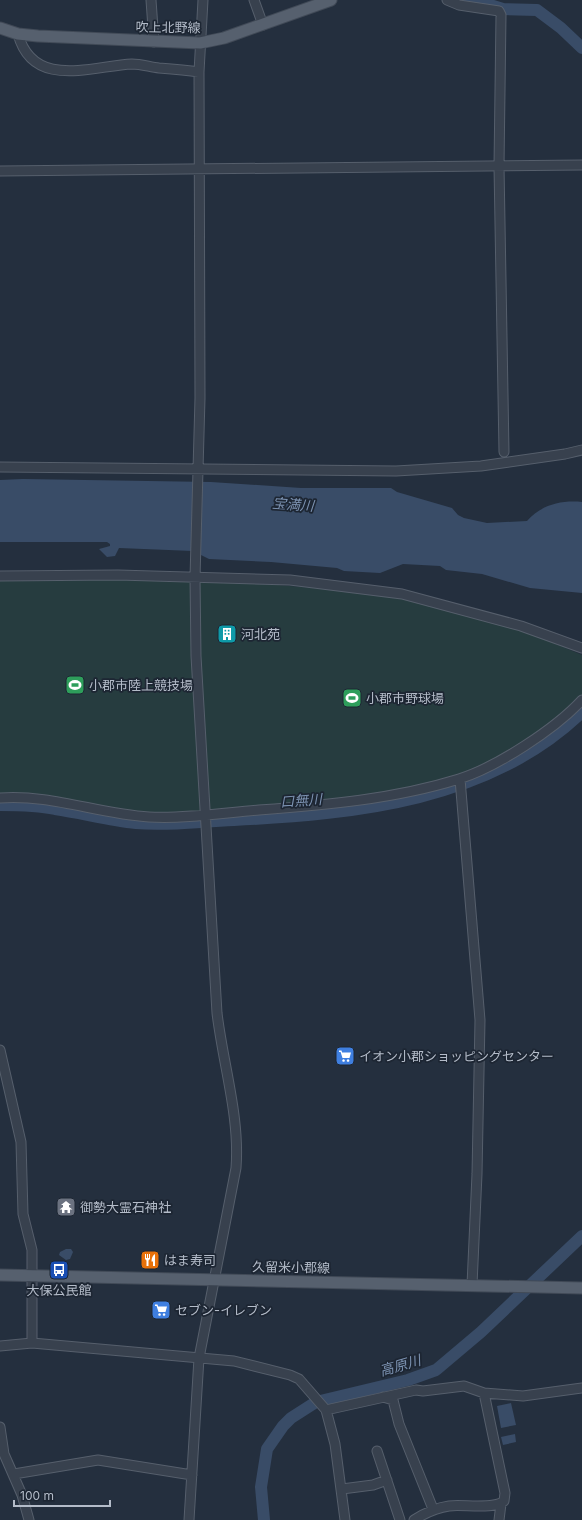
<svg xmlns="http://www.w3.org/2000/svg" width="582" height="1520" viewBox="0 0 582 1520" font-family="Inter,'Noto Sans JP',sans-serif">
  <rect width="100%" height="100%" fill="#242f3e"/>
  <path fill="#263c3f" d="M50 579C150 579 251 580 349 592 371 594 394 595 416 600 473 612 528 632 582 655V696L526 743 465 774 404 789 294 807 157 814 0 797V581Z"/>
  <path fill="#394c67" d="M23 479 211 482 301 488H391L397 492 452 508 458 515 464 518 487 523 527 521C541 505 561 500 582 502V593L530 588 482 574 446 570 440 566 403 564 380 573 344 571 337 568 271 562 209 559 193 551 119 548 115 556 107 557 99 549 110 546V544L107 542H0V480Z
    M66 1249H71L73 1252 70 1259 66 1260 59 1255 60 1252Z
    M511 1403 516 1425 501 1428 497 1406Z
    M515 1434 516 1442 503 1445 501 1437Z"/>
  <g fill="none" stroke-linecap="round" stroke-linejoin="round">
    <path stroke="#394c67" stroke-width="12" d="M460 1 490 5 503 9 537 10 561 28 582 48
      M0 805C19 805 37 805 55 809 82 813 109 820 136 823 169 826 201 821 234 820 355 814 490 801 582 712
      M264 1520 261 1487 267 1449 283 1426 291 1418 316 1402 408 1380 436 1370 481 1332 582 1236"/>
    <defs>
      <path id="minor" d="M151 0 154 42
        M254 0 263 25
        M447 0 459 5 499 11 501 15 499 166 504 452
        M18 34C33 90 92 66 132 64 141 64 150 67 159 68 173 69 186 70 199 72
        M0 171 582 165
        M0 467 396 471 481 466 565 454 582 450
        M0 576 118 575 290 580 402 594 521 626 582 648
        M460 779 480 1020 477 1174 472 1285
        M0 798C50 794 99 814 149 817 185 819 223 813 259 810 326 805 395 799 459 779 497 767 555 729 582 700
        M0 1050 21 1142 23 1214 32 1250V1343
        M0 1346 32 1343 234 1361 290 1375 299 1379 326 1410 335 1444 345 1520
        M383 1397 393 1400 399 1424 433 1509
        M326 1410 416 1390 423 1391 464 1386 484 1393 523 1396 582 1388
        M0 1427 4 1454 22 1495 29 1520
        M377 1451 400 1520
        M14 1474 98 1460 192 1475
        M342 1489 373 1485 387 1480
        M189 1520 199 1358 236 1168C240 1117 223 1064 217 1013L196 656 195 578 200 398 199 72 203 0
        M414 1520C425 1513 435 1508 449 1506 462 1504 495 1510 504 1501L505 1493 484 1393
        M499 1520 501 1504"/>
      <path id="major" d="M0 28 18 34 38 36 200 43 224 38 331 0
        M0 1275 582 1288"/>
    </defs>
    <use href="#minor" stroke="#565f6c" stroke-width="11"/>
    <use href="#major" stroke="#414a57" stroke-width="13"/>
    <use href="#minor" stroke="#38414e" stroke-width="9"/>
    <use href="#major" stroke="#56606e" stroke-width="11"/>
  </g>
  <defs>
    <symbol id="building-square" viewBox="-11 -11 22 22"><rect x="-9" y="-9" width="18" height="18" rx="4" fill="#0f9aa8" stroke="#1d2633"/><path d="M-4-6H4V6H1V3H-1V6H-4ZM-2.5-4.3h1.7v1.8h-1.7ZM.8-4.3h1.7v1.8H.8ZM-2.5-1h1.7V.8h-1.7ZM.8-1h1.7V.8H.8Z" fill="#fff"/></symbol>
    <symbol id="stadium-square" viewBox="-11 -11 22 22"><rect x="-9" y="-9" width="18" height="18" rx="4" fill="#2e9e5b" stroke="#1d2633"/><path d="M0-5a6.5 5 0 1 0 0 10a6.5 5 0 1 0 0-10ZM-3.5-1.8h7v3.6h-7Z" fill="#fff"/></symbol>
    <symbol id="supermarket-square" viewBox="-11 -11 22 22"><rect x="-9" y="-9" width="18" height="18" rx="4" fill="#3f7fe0" stroke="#1d2633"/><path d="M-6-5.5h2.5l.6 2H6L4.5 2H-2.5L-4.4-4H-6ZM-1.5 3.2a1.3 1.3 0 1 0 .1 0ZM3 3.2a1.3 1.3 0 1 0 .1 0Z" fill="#fff"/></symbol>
    <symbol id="temple-square" viewBox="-11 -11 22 22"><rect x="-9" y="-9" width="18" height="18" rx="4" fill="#6b7280" stroke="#1d2633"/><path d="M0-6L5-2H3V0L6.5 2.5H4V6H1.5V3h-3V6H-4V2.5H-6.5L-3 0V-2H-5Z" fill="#fff"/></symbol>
    <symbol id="restaurant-square" viewBox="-11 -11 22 22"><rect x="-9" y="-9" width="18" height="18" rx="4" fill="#e8710a" stroke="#1d2633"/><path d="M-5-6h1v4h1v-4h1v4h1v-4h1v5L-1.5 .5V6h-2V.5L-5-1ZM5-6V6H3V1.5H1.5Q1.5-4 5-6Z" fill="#fff"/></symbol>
    <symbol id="bus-square" viewBox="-11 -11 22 22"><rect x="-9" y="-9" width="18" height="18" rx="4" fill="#1a4fb4" stroke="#1d2633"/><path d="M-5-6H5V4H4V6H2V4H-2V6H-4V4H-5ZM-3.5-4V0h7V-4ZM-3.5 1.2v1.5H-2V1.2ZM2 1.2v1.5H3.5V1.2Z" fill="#fff"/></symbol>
  </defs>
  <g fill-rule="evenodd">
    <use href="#building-square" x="216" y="623" width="22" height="22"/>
    <use href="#stadium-square" x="64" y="674" width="22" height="22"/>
    <use href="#stadium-square" x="341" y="687" width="22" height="22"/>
    <use href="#supermarket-square" x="334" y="1045" width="22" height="22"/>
    <use href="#temple-square" x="55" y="1196" width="22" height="22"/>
    <use href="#restaurant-square" x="139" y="1249" width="22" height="22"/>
    <use href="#bus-square" x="48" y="1259" width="22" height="22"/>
    <use href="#supermarket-square" x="150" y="1299" width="22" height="22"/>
  </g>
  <g text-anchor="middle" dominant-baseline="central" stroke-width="3.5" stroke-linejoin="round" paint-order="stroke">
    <g font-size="13" fill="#b4bcc9" stroke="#1d2633">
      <text transform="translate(168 27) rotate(1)">吹上北野線</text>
      <text transform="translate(291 1267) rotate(1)">久留米小郡線</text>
    </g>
    <g font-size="13" fill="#b4bcc9" stroke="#1d2633" text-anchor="start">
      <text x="241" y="634">河北苑</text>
      <text x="89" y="685">小郡市陸上競技場</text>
      <text x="366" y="698">小郡市野球場</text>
      <text x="359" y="1056">イオン小郡ショッピングセンター</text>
      <text x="80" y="1207">御勢大霊石神社</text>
      <text x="164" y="1260">はま寿司</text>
      <text x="59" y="1290" text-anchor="middle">大保公民館</text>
      <text x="175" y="1310">セブン-イレブン</text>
    </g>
    <g font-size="14" font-style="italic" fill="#7c92b1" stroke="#1d2633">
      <text transform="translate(293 504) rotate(4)">宝満川</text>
      <text transform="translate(301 800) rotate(-4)">口無川</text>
      <text transform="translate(400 1365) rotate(-16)">高原川</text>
    </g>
  </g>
  <path d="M14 1500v6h96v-6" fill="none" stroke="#b4bcc9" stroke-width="2"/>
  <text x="20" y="1500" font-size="12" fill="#b4bcc9" stroke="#1d2633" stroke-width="3" paint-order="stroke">100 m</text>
</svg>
